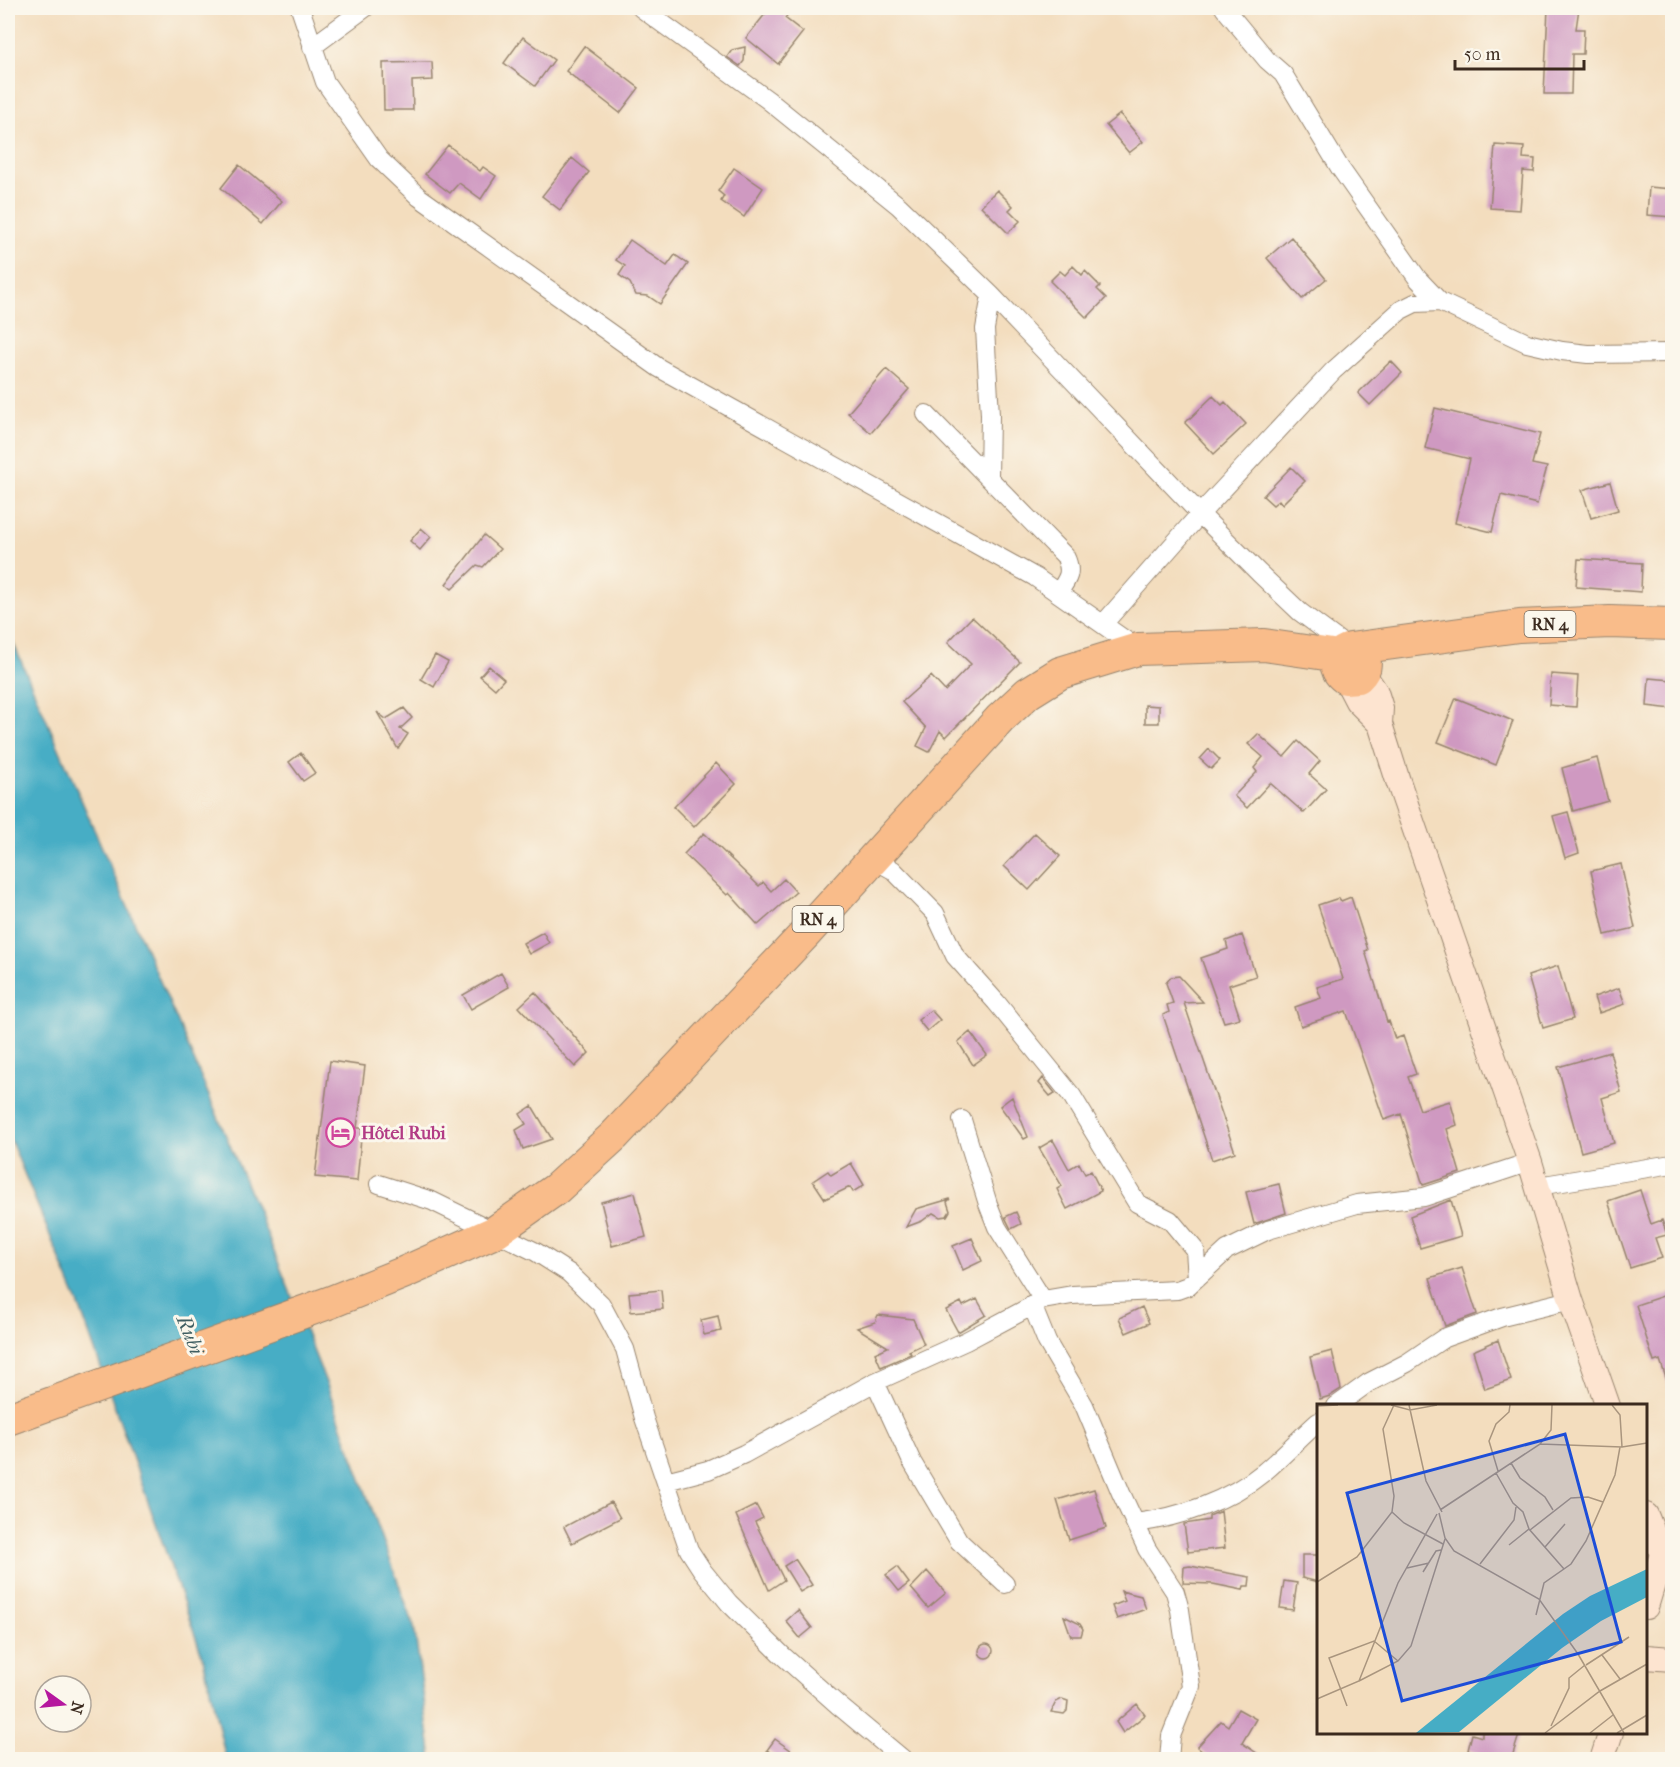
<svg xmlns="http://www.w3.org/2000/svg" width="1680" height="1767" viewBox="0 0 1680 1767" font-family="'IM FELL French Canon',serif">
  <rect width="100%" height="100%" fill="#fbf7ec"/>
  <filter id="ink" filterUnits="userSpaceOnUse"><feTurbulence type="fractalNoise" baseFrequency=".0167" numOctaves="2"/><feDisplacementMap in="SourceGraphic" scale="12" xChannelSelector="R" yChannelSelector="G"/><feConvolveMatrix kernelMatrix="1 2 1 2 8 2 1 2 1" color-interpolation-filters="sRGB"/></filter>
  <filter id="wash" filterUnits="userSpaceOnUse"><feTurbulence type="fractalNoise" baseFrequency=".008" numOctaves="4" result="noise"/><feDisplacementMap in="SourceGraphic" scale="24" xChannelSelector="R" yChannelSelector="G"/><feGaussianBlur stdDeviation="1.35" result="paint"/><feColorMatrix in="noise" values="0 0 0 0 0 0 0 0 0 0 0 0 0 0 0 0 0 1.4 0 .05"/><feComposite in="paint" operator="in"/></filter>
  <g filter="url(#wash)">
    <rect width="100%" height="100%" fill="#f3ddbe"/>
    <path fill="#46adc5" stroke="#406c72" stroke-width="1.5" d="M8 631 176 1018 257 1209 327 1385 414 1626 432 1759H226L203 1658 80 1308 8 1134Z"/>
    <g id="blocks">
      <path fill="#cf99c1" d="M770 8H793L785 18 803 32 778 64 746 38Z
        M1548 8H1579L1576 29H1584L1583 54H1572L1571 94H1544Z
        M523 37 554 60 535 86 504 63Z
        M584 46 639 88 620 113 566 71Z
        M745 47 744 61 740 66 727 57 732 50Z
        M432 62 433 80 412 81 413 110H384L383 63Z
        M1120 114 1143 142 1129 153 1106 125Z
        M448 145 480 171 483 167 496 176 481 199 459 183 450 193 425 174Z
        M1495 145 1524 147 1523 158 1535 159 1534 172 1523 171 1520 210 1490 208Z
        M572 158 589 172 560 210 542 196Z
        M239 165 282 201 263 224 221 188Z
        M734 168 763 188 744 217 721 201 724 196 718 191Z
        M1649 187 1672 189V217L1647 215Z
        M997 190 1013 206 1009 210 1020 221 1008 233 981 206Z
        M1291 237 1326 279 1302 299 1267 258Z
        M630 240 667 266 675 255 688 264 660 304 648 296 636 295 630 283 619 275 625 266 616 260Z
        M1073 266 1082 275 1085 271 1100 286 1097 289 1106 298 1087 318 1050 281 1060 271 1065 275Z
        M1391 361 1402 373 1370 405 1358 393Z
        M886 369 909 389 871 433 848 413Z
        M1213 396 1222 405 1225 402 1246 424 1214 454 1185 423Z
        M1435 408 1540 434 1532 464 1547 467 1537 504 1501 495 1492 532 1455 523 1470 459 1425 448Z
        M1291 467 1305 481 1282 504 1279 500 1273 505 1263 496Z
        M1610 482 1618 510 1591 518 1582 490Z
        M421 528 431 537 420 550 410 541Z
        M484 535 500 549 483 567 477 565 452 589 446 584Z
        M1578 559 1642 563 1641 592 1576 587Z
        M972 617 1020 662 946 737 940 731 929 752 917 746 926 728 902 702 931 676 945 691 971 664 948 642Z
        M435 655 448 662 434 687 421 679Z
        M489 666 504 679 495 689 480 676Z
        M1551 674 1578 676 1576 707 1549 705Z
        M1649 678 1672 680V709L1647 706Z
        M1456 698 1513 721 1496 765 1438 742Z
        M1145 705 1159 706V723H1145Z
        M404 708 412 718 400 729 408 734 398 749 377 712 386 719Z
        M1258 734 1284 757 1298 741 1320 761 1309 774 1326 789 1304 813 1270 783 1247 808 1234 796 1257 772 1254 768 1263 757 1248 744Z
        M1209 749 1220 760 1211 769 1200 759Z
        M301 753 315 773 303 781 289 762Z
        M1597 758 1608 801 1573 811 1562 768Z
        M716 763 736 784 694 827 674 807Z
        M1568 812 1579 853 1565 858 1553 816Z
        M704 833 759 886 763 882 771 891 784 879 796 892 758 925 729 893 727 895 684 854Z
        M1035 833 1060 856 1029 890 1004 866Z
        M1621 864 1635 928 1605 935 1591 871Z
        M1351 897 1368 950 1365 951 1387 1022 1389 1021 1395 1039 1403 1036 1416 1074 1408 1077 1420 1110 1450 1101 1457 1125 1447 1129 1460 1173 1423 1185 1401 1114 1384 1120 1346 1011 1301 1026 1295 1007 1321 998 1317 987 1343 979 1318 905 1339 898 1341 901Z
        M543 932 549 943 529 954 523 943Z
        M1242 935 1256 976 1229 985 1240 1018 1224 1022 1201 958 1228 949 1226 941Z
        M1558 966 1573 1019 1543 1028 1528 976Z
        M501 973 509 987 471 1009 463 995Z
        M1179 976 1203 1002 1184 1003 1235 1152 1212 1160 1163 1015 1169 1012 1167 1005 1173 1003 1166 983 1171 977Z
        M1619 988 1625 1004 1599 1013 1594 997Z
        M535 992 589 1053 575 1067 519 1007Z
        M931 1010 940 1020 927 1031 918 1020Z
        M970 1032 987 1055 973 1065 958 1042Z
        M1610 1052 1621 1092 1602 1098 1614 1143 1581 1152 1558 1067Z
        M330 1061 365 1066 357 1128H362L357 1181 315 1177Z
        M1043 1078 1055 1093 1050 1096 1039 1083Z
        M1012 1097 1028 1137 1024 1139 1000 1106Z
        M532 1106 552 1139 523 1149 516 1130 526 1124 520 1114Z
        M1053 1140 1069 1169 1079 1163 1085 1174 1091 1171 1101 1191 1067 1209 1057 1189 1062 1186 1039 1148Z
        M851 1163 864 1185 853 1192 850 1187 825 1199 813 1181 828 1171 831 1175Z
        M1279 1184 1286 1213 1254 1224 1246 1192Z
        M1640 1190 1651 1224 1662 1220 1667 1235 1655 1238 1662 1258 1630 1268 1608 1201Z
        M635 1193 646 1237 612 1246 601 1202Z
        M950 1199 947 1202 950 1211 947 1216 940 1217 933 1213 922 1221 906 1227 916 1209Z
        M1451 1200 1461 1236 1420 1248 1410 1216Z
        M1016 1212 1021 1224 1011 1229 1005 1217Z
        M972 1238 982 1261 963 1270 953 1246Z
        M1462 1268 1477 1314 1445 1326 1430 1278Z
        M661 1290 663 1309 631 1312 629 1293Z
        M1672 1293V1390H1670L1660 1360 1654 1362 1636 1305Z
        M977 1299 986 1315 958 1332 946 1310 961 1302 963 1306Z
        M1142 1307 1149 1323 1126 1333 1119 1318Z
        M878 1315 913 1319 924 1344 909 1351 911 1354 881 1367 875 1353 888 1347 857 1328 875 1322Z
        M718 1316 721 1331 704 1335 701 1320Z
        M1498 1340 1511 1380 1485 1389 1473 1351Z
        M1332 1351 1341 1389 1330 1396 1320 1399 1310 1357Z
        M1094 1489 1106 1528 1069 1540 1057 1500Z
        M611 1502 620 1518 572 1543 564 1527Z
        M756 1505 763 1518 755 1522 784 1580 769 1590 736 1515Z
        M1221 1511 1225 1548 1188 1552 1184 1524 1209 1520V1516Z
        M1302 1555H1318V1582L1302 1578Z
        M795 1559 812 1585 800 1592 784 1566Z
        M1190 1566 1250 1577 1249 1586H1244L1243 1590 1213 1584 1183 1583 1184 1567Z
        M897 1567 909 1583 899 1591 886 1575Z
        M927 1571 946 1593 928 1608 911 1588Z
        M1284 1581 1297 1583 1293 1610 1280 1608Z
        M1121 1591 1141 1596 1146 1609 1117 1619 1112 1606 1125 1601Z
        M798 1610 812 1628 800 1638 786 1621Z
        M1064 1616 1080 1624 1083 1629 1081 1636H1071Z
        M979 1651a7 7 0 1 1 14 0a7 7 0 1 1-14 0Z
        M1062 1699 1068 1701 1067 1711 1064 1714 1051 1712 1056 1702Z
        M1137 1704 1145 1715 1123 1733 1116 1722Z
        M1238 1709 1256 1719 1242 1743 1267 1760H1212L1197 1747 1221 1721 1228 1726Z
        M1482 1732H1520L1511 1760H1485L1486 1755 1468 1750 1472 1734 1482 1737Z
        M775 1739 792 1751 786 1760H780L767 1750Z"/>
    </g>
  </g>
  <g filter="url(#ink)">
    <use href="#blocks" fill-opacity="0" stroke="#97846e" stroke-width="1.5"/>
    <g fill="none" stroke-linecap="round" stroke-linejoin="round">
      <defs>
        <path id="street" d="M300 8 325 82 379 159 419 197 659 368 1035 577 1138 649
          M641 8 768 100 899 206 991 295 1200 514 1259 573 1300 612 1350 649
          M1224 8 1267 60 1283 74 1340 168 1418 279 1440 302 1527 343 1562 351 1588 354 1672 353
          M312 47 365 8
          M926 414 1065 556C1073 572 1068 579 1058 593
          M989 477 990 415 985 329 991 295
          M1104 623 1200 514 1333 371 1401 310 1415 303 1440 302
          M873 859 893 870 935 913 955 956 996 1002 1072 1096 1137 1203 1170 1220 1195 1250 1197 1278
          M962 1120 988 1204 997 1227 1043 1300
          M379 1184 432 1201 536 1252 569 1273 601 1304 625 1349 644 1418 689 1550 702 1570 729 1603 782 1655 838 1705 904 1760
          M1538 1186 1672 1164
          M1032 1305 1047 1342 1084 1405 1121 1493 1147 1549 1175 1592 1180 1610 1191 1686 1171 1736 1169 1760
          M875 1382 912 1462 959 1541 1005 1584
          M1336 1406 1368 1383 1407 1363 1444 1338 1502 1317 1571 1300
          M666 1481 708 1470 744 1454 875 1382 966 1341 1043 1300 1072 1295 1177 1290 1188 1286 1227 1250 1268 1230 1357 1204 1424 1197 1530 1162
          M1136 1523C1180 1517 1229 1501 1264 1472 1283 1456 1300 1438 1318 1422"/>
        <path id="secondary" d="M1363 673 1376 692 1381 708 1380 724 1398 781 1530 1162 1571 1300 1608 1406
          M1345 678 1357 701 1380 724
          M1646 1515 1662 1554 1646 1607
          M1646 1657 1672 1659
          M1602 1760 1611 1732"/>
        <path id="highway" d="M1356 650C1367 658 1368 668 1358 677L1345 678C1332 669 1334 654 1350 649L1519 626 1610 622 1672 624
          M8 1419 331 1302 403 1273 495 1232 556 1189 614 1136 806 933 1000 719 1028 693 1060 673 1138 649 1264 645 1339 656"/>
      </defs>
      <use href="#street" stroke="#97846e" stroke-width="20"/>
      <use href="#secondary" stroke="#97846e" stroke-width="26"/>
      <use href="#highway" stroke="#97846e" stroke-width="34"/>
      <use href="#street" stroke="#fff" stroke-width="18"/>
      <use href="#secondary" stroke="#fde4d0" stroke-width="24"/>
      <use href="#highway" stroke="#f9bc8a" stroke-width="32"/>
    </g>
  </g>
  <defs>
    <symbol id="hotel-ring" viewBox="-11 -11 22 22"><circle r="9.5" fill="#fbf7ec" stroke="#d1479c" stroke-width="1.5"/><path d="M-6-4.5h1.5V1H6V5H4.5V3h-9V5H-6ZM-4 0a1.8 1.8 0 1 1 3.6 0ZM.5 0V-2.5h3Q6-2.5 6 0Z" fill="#d1479c"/></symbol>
  </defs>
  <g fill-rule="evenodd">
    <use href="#hotel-ring" x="324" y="1116" width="33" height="33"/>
  </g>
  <g text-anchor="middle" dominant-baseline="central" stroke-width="6" stroke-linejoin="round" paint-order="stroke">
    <g fill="#fbf7ec" stroke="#75685c" stroke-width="1.5">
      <rect x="1524.5" y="611" width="51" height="26" rx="4.5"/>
      <rect x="792.5" y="906" width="51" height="26" rx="4.5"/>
    </g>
    <g font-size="16" font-weight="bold" fill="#3b2a1e">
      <text x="1550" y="624">RN 4</text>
      <text x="818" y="919">RN 4</text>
    </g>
    <g font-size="18" font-weight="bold" fill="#b23c85" stroke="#fbf7ec" text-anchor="start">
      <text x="361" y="1133">Hôtel Rubi</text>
    </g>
    <g font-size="20" font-style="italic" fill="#3f5e61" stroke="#fbf7ec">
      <text transform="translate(190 1335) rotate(68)">Rubi</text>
    </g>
  </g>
  <g transform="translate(1317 1404)">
    <rect width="330" height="330" fill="#f3ddbe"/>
    <path d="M330 165V193L284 217 245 244 142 328 99 329 246 210 273 192Z" fill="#46adc5"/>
    <path fill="none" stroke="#a9957e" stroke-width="1.5" d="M74 1 93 6 120 1M92 1 109 77 125 108M295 1 303 11 305 43M0 2 21 1M223 40 234 26 235 1M194 59 203 74 228 93 236 106M181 67 172 37 179 20 192 8 193 1M179 69 196 99 206 108 212 125 247 165M123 106 223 40 305 43 330 39M75 108 87 119 126 140M122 109 128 134 137 147 222 195 261 250 307 329M213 126 254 94 271 93 286 98M192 141 212 125M228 143 248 120M163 160 197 116 199 103M90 164 112 159M106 168 119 147 124 146M0 178 40 153 75 108 77 92 66 25 77 1M219 211 227 179 254 160 269 137 298 71 303 43M285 251 303 275M269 261 312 233M42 277 81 257 94 242 128 135M0 295 42 277 81 179 120 110M30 302 12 254 57 237 81 257M234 322 252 284V274L268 261M228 329 283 287 330 260M273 329 296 311M300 329 330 311"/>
    <path fill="#1d4ed8" fill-opacity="0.15" stroke="#1d4ed8" stroke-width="3" d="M248 30 304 238 85 297 30 89Z"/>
    <rect width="330" height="330" fill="none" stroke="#3b2a1e" stroke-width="3"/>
  </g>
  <rect width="1680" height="1767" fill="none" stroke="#fbf7ec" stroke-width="30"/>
  <g transform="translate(63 1704) rotate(105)"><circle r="28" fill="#fbf7ec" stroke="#aea59a" stroke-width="1.5"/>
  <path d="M0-4.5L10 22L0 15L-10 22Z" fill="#b5179e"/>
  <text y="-9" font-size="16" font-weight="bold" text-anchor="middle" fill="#3b2a1e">N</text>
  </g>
  <path d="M1455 60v9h129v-9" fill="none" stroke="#3b2a1e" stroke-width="3"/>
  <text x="1464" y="60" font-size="18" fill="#3b2a1e" stroke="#fbf7ec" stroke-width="4.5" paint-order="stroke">50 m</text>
</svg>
